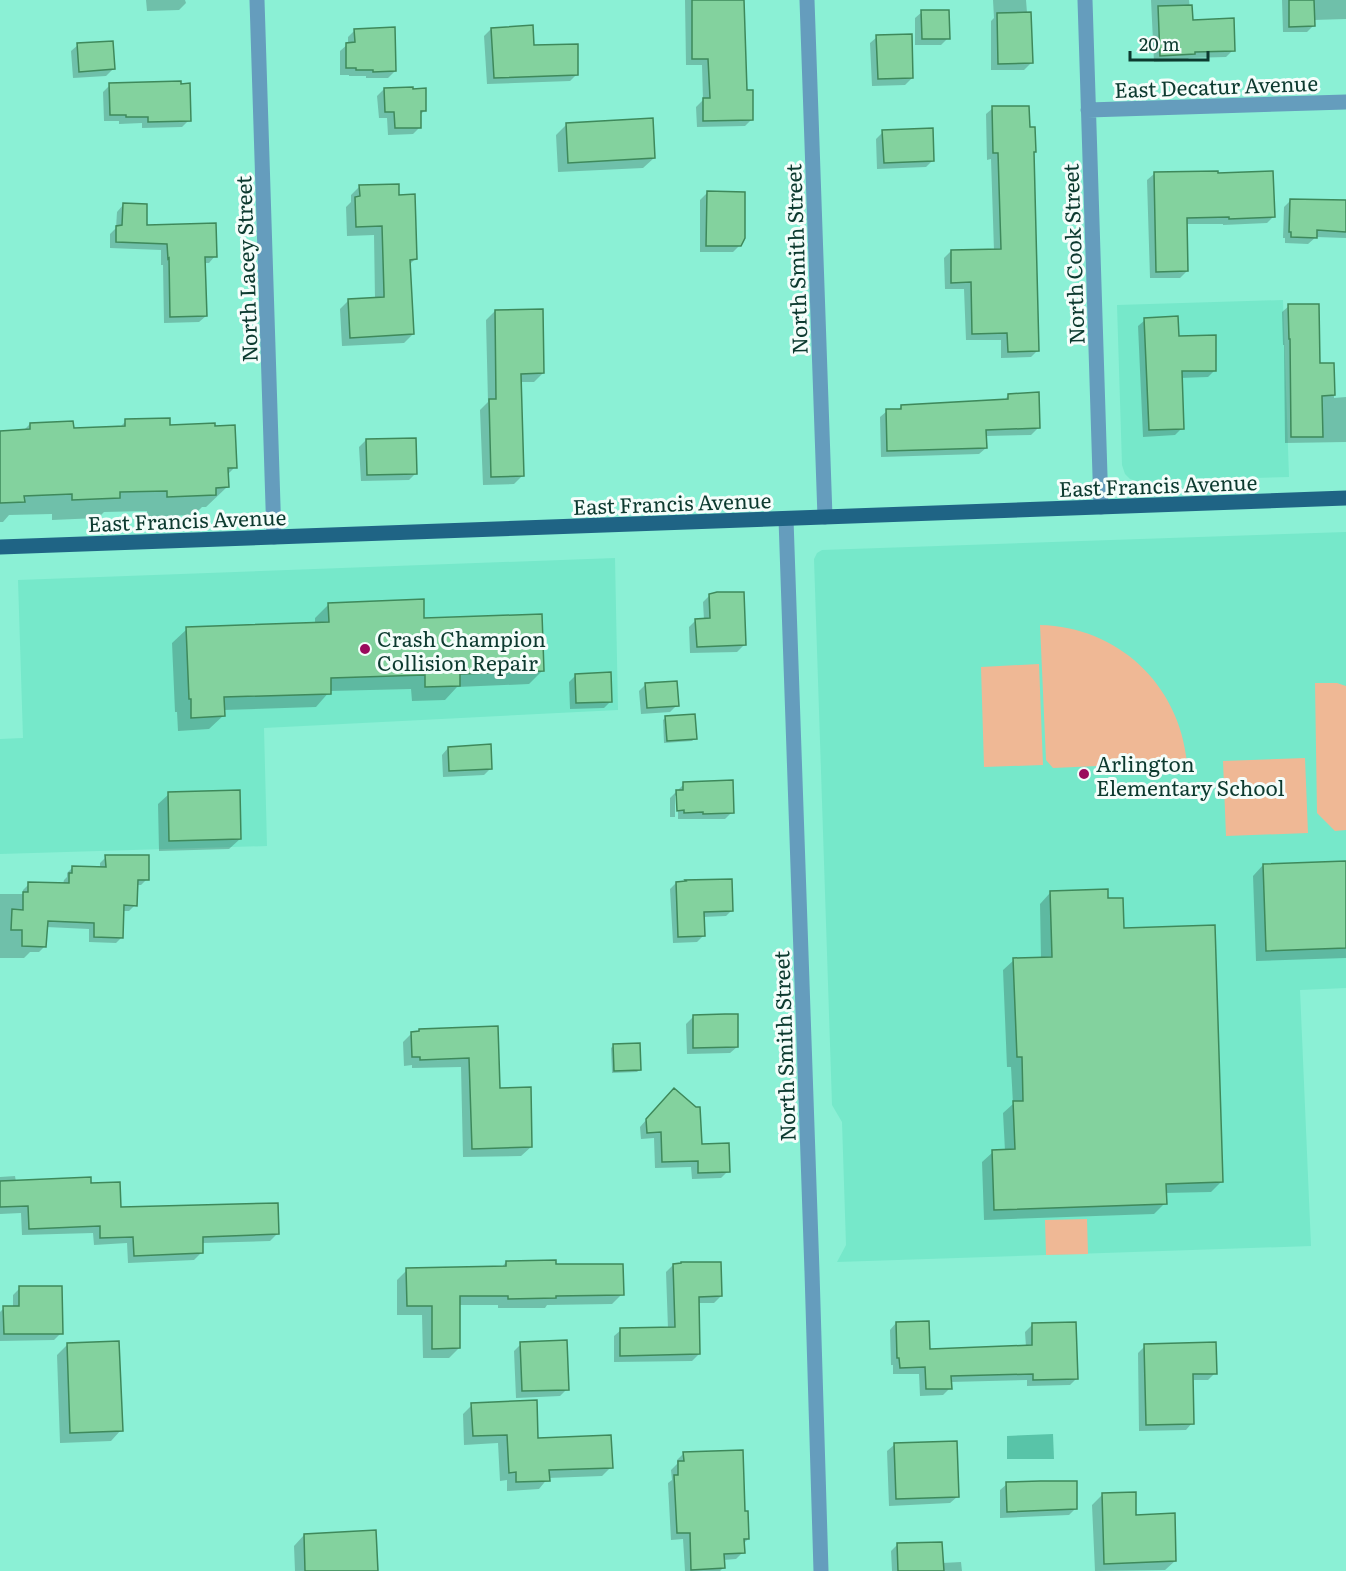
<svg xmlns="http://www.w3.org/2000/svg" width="1346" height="1571" viewBox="0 0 1346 1571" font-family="Literata,serif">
  <rect width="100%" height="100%" fill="#8bf0d5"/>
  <path fill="#76e8ca" d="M1283 300 1289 477 1136 481 1130 479 1125 474 1122 465 1117 305Z
    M1346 532V988L1300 990 1311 1246 837 1262 846 1245 842 1122 832 1105 814 559 817 553 822 550Z
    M615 558 618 710 264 728 267 846 0 854V739L23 738 18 580Z"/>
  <path fill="#efb895" d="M1040 625C1118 627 1179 684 1187 762L1053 768 1046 760Z
    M1039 664 1043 765 984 767 981 667Z
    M1315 683H1337L1346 686V830L1335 831 1317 813Z
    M1305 758 1308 833 1226 836 1223 761Z
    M1087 1219 1088 1254 1046 1255 1045 1220Z"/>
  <path fill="#58c4a8" d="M1053 1434 1054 1459H1007V1436Z"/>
  <path fill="#0003" d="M146 0H185L186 3 179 10 147 11Z
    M685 0H743L745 91 752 119 745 126 697 127 696 107 703 100 702 65H686Z
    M993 0H1026L1031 63 1024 70H991V21L994 18Z
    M1151 0H1189L1191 21 1233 50 1226 57 1189 58 1186 61 1154 62Z
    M1282 0H1346V19L1313 20V26L1307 32H1283Z
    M922 12 948 38 941 45H915V18Z
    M491 29 533 47 577 74 570 81 487 84 484 36Z
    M355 30 395 71 388 78H366V76H349V75H340V51L348 44V37Z
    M877 37 912 78 905 85 872 86 870 43Z
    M78 45 113 69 106 76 73 78 71 51Z
    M110 85 189 120 182 127 142 128V123L119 124V121H104L103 92Z
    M384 89 425 110 419 116 420 127 413 134 388 135 387 118H379L377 96Z
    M993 108 1029 128 1032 153 1038 350 1031 357 1001 358V340H966L964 289H945L944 258 951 251H994L991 159 987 160 986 114Z
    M567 124 654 158 643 168 558 172 556 135Z
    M883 132 933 160 926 167 877 169 876 139Z
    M1154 174H1216L1274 216 1267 223 1223 225V224H1185L1187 271 1180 278H1150L1147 180Z
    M360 186 397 196 415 259 409 265 413 334 404 343 342 346 340 309 348 301 375 299 374 235 347 236 346 207 351 202V195Z
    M707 193 740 245 733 252H700V200Z
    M1291 200 1346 202V238L1316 237 1308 244 1285 243V238H1283L1284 207Z
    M123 205 146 226 215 256 209 263H204L206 316 199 322 164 323 163 265H161V250L110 248V234L116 228 117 212Z
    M1289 306 1318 365 1333 364 1334 398 1346 397V442L1285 443 1284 345H1283L1282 312Z
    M495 311 543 373 534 382H520L523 475 514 484 483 485 480 410 488 402 486 320Z
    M1145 320 1215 370 1208 377 1180 378 1182 428 1175 435 1143 437 1138 326Z
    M1009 395 1038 428 1031 435 985 436 986 448 979 454 881 457 880 417 887 411H897L902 406 1004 400Z
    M126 421 168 426 235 467 226 476 227 487 206 507H202L194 515 147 517V511L104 512 98 518 52 520V514L9 515 3 522H0V432L23 431 30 424 72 430 119 428Z
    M366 440 416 473 409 480 361 481 359 447Z
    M710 595 744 645 737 652 690 653 689 627 696 620H704L703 602Z
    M329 604 423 620 543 670 529 684 457 687 445 700 412 701 411 689 330 691 316 707 223 710 224 715 209 729 178 731 177 712H175L172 643 187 629 315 624V618Z
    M576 675 611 701 604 708 570 709 569 682Z
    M646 684 677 705 670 712 641 714 639 691Z
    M666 717 695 738 692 741 664 743 663 720Z
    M448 748 491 768 484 775 443 777 442 755Z
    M684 784 732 812 725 819H678V793L675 796V817H670V798Z
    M169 794 240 839 229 849 159 851 158 804Z
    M106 857 147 879 141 885H136L135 905 129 911H123L122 937 116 943 89 942V929L46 927 45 946 39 952H30L24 958H0V894H23V890L29 884H63L64 880 67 877V873L73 867 100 869V863Z
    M1346 862V958L1256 961 1253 876 1263 865Z
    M676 883 732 910 726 916 703 917V936L697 942 673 943 670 889Z
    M1050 893 1107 900 1123 929 1221 1182 1211 1192 1165 1193V1203L1154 1214 984 1220 982 1162 993 1152 1005 1151 1003 1113 1013 1104 1011 1067H1007L1003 970 1014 960 1041 959 1040 904Z
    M693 1017 737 1047 730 1053 687 1054 686 1024Z
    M496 1028 499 1090 531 1147 521 1156 463 1157 461 1067 412 1068V1065L404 1066 403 1042 412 1033Z
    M614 1045 640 1069 637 1072 612 1073 611 1048Z
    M667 1096 700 1146 728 1171 721 1178 692 1179 691 1167 655 1168 654 1138 641 1139 640 1127Z
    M15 1176 16 1182 90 1184 119 1209 278 1233 270 1241 202 1243V1252L194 1260 128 1263 127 1243 94 1245 93 1233 22 1235 21 1213 0 1214V1177Z
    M506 1262 555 1266 622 1294 612 1304 547 1305 545 1308H498V1305H458L459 1348 449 1358H423L422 1315H397V1280L407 1270 501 1268Z
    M673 1265 721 1296 714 1303H698L699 1354 692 1361 614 1362V1336L621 1330 668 1329 666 1272Z
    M20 1288 61 1333 54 1340 0 1341V1312L4 1308H13V1295Z
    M896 1323 929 1350 1026 1347 1025 1332 1032 1325 1077 1378 1070 1385 1027 1386V1380L950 1382V1388L943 1395 920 1396 919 1374H893V1365H891L890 1330Z
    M521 1344 567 1389 560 1396 516 1398 514 1351Z
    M67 1345 121 1430 111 1441 60 1443 57 1355Z
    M1145 1346 1215 1373 1208 1380H1191L1192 1423 1186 1430 1139 1431 1138 1353Z
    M472 1405 537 1440 611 1467 602 1476 548 1478 539 1489 507 1491V1480L500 1481 498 1443 464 1445 463 1414Z
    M894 1445 957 1497 950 1503 889 1506 887 1451Z
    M684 1453 743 1512 748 1539 743 1544V1552L736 1559 723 1560V1568L720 1571H685L683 1539 671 1540 668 1483 672 1480 671 1470 677 1464V1460Z
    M1007 1484 1076 1508 1069 1515 1000 1518V1490Z
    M1102 1495 1135 1516 1175 1561 1165 1570 1095 1571 1092 1505Z
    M304 1535 377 1571H295L294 1546Z
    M898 1544 942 1563 961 1562 962 1571H892L891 1551Z"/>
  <path fill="#83d29e" stroke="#3e895b" stroke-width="1.5" d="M692 0H744L747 90H753V120L703 121V98H710L708 59H692Z
    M1289 0H1314L1315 26 1289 27Z
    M1192 5 1193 20 1234 18 1235 51 1195 52V54L1160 56 1158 6Z
    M921 10H949L950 39H922Z
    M1031 12 1033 63 998 64 997 13Z
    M533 25 534 45 578 44V75L494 78 491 28Z
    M395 27 396 71 373 72V70H356V68H346V43L355 42 354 29Z
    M912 34 913 78 878 79 876 35Z
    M113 41 115 69 79 72 77 43Z
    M181 81V84L190 83 191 121 148 122V117H126V115H110L109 83Z
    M413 87V89L426 88V111H421V128H395L394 112H385L384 88Z
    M992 106H1029L1030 127H1035L1036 152H1034L1039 351 1008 352 1007 333 972 334 971 282 951 283V250L1001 249 998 153H993Z
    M653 118 655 158 568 163 566 123Z
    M933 128 934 161 884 163 882 130Z
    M1218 171V173L1273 171 1275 217 1229 219V217L1187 218 1188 271 1156 272 1154 172Z
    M399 184V195L415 194 417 259 410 260 414 334 350 338 348 299 384 297V293L382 226 356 227 355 197 360 196 359 185Z
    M707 191 745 192V238L741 246H706Z
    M1290 199 1346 200V232L1317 230V238L1291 237V232H1289Z
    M123 203 147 204V225L216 223 217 257H205L207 316 170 317 169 258 168 259 167 244 116 242V226L122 225Z
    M1288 304H1319L1320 363H1334L1335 395 1322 396 1323 437H1291L1290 339H1289Z
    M543 309 544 373 521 374 524 476 491 477 489 399H496L495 310Z
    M1178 316 1179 336 1216 335V371H1182L1184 429 1149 430 1144 318Z
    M1039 392 1040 428 986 430 987 448 887 451 886 409H901V405L1008 399V394Z
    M170 418V425L215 423V426L235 425 237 468H228L229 487 216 488V495L167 497V491L120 492V498L72 500V494L24 496 25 502 0 503V431L30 429V423L73 421 74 428 125 426V419Z
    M416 438 417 474 367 475 366 439Z
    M717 592H744L746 645 697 647 695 619 710 618 709 594Z
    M424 599V618L542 614 544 671 460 674V686L425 687V675L331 678V694L224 697 225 716 191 718V699H189L186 627 329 622 328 603Z
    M611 672 612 702 576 703 575 674Z
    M677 681 679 706 647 708 645 683Z
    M695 714 697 739 667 741 665 716Z
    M491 744 492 769 449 771 448 747Z
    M733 780 734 813 703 814V812L684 813V810L677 811 676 790H683V782Z
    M240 790 241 839 169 841 168 792Z
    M105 855H149V880H138L137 906 124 905 123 938 94 937V923L48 921 46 947 22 946V930H11L12 909 23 910V892H28V882L69 883V873H72V866L106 867Z
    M1346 861V948L1266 951 1263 864Z
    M732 879 733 911 704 912 705 936 678 937 676 882 686 881 685 880Z
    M1108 889V898H1123L1124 928 1215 925 1223 1182 1166 1184 1167 1204 994 1210 992 1150 1015 1149 1013 1101H1023L1022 1057H1017L1013 958 1052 957 1050 891Z
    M725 1014H738V1047L693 1048V1015Z
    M498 1026 500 1088 531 1087 532 1147 472 1149 469 1058 420 1060V1057H412L411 1032 419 1031V1029Z
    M640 1043 641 1070 614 1071 613 1044Z
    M674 1088 696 1107H700L702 1144 729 1143 730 1172 698 1173V1161L662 1162 661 1132 647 1133 646 1119Z
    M91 1177V1183L120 1182 121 1207 278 1203 279 1234 203 1237V1253L134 1256 133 1237 100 1238V1226L29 1229 28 1206 0 1207V1181Z
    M556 1260V1264H623L624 1295 556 1296V1298L508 1299V1296H460V1348L432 1349V1306H407L406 1268 506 1266V1261Z
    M681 1262H721L722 1296 699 1297 700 1354 620 1356V1328L675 1327 673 1264 681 1263Z
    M19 1286H62L63 1334H4L3 1306H19Z
    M929 1321 930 1349 1032 1345V1323L1076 1322 1078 1379 1033 1380V1374L951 1376 952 1389H926L925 1367 900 1368 899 1358H897L896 1322Z
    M567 1340 569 1390 522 1391 520 1342Z
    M119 1341 123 1431 70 1433 67 1343Z
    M1216 1342 1217 1374H1193L1194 1424 1146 1425 1144 1344Z
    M537 1400 538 1438 611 1435 613 1468 549 1470 550 1481 516 1482V1472L509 1473 507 1435 473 1436 471 1403Z
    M957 1441 959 1497 896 1499 894 1443Z
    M743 1450 745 1511H748L749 1539H744L745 1553 724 1554 725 1568 691 1570 690 1533H677L674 1475H678V1461H684L683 1452Z
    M1040 1481H1077V1509L1007 1512 1006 1482Z
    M1136 1492V1515L1175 1513 1176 1561 1104 1564 1102 1493Z
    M376 1530 378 1571H305L304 1534Z
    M942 1542 944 1571H898L897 1543Z"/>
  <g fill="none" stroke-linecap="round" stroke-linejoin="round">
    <path stroke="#659dbd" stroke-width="15" d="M257 0 274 537
      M807 0 825 517
      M1085 0 1101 507
      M1088 110 1346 102
      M786 519 812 1272 821 1571"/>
    <path stroke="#1f6485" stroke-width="15" d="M0 547 1346 498"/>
  </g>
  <g fill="#9a0b5c" stroke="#f4fdfa" stroke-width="2">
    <circle cx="365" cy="649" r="6"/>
    <circle cx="1084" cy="774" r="6"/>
  </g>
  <g text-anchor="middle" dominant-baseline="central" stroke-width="6" stroke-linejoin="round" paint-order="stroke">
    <g font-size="21" fill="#0c3a2f" stroke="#f4fdfa">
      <text transform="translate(1216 85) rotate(-2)">East Decatur Avenue</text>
      <text transform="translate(1072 254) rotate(-92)">North Cook Street</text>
      <text transform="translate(795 259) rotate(-92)">North Smith Street</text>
      <text transform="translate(245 269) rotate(-92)">North Lacey Street</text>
      <text transform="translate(1158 484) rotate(-2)">East Francis Avenue</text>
      <text transform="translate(672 502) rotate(-2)">East Francis Avenue</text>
      <text transform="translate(187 519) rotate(-2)">East Francis Avenue</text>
      <text transform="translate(783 1046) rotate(-92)">North Smith Street</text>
    </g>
    <g font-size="21" fill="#0c3a2f" stroke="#f4fdfa" text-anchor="start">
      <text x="377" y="637">Crash Champion<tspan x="377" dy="24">Collision Repair</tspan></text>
      <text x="1096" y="762">Arlington<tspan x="1096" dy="24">Elementary School</tspan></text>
    </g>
  </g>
  <path d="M1130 51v9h78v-9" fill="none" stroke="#0c3a2f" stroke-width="3"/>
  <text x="1139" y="51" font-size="18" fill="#0c3a2f" stroke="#f4fdfa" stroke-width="4.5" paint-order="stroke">20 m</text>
</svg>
